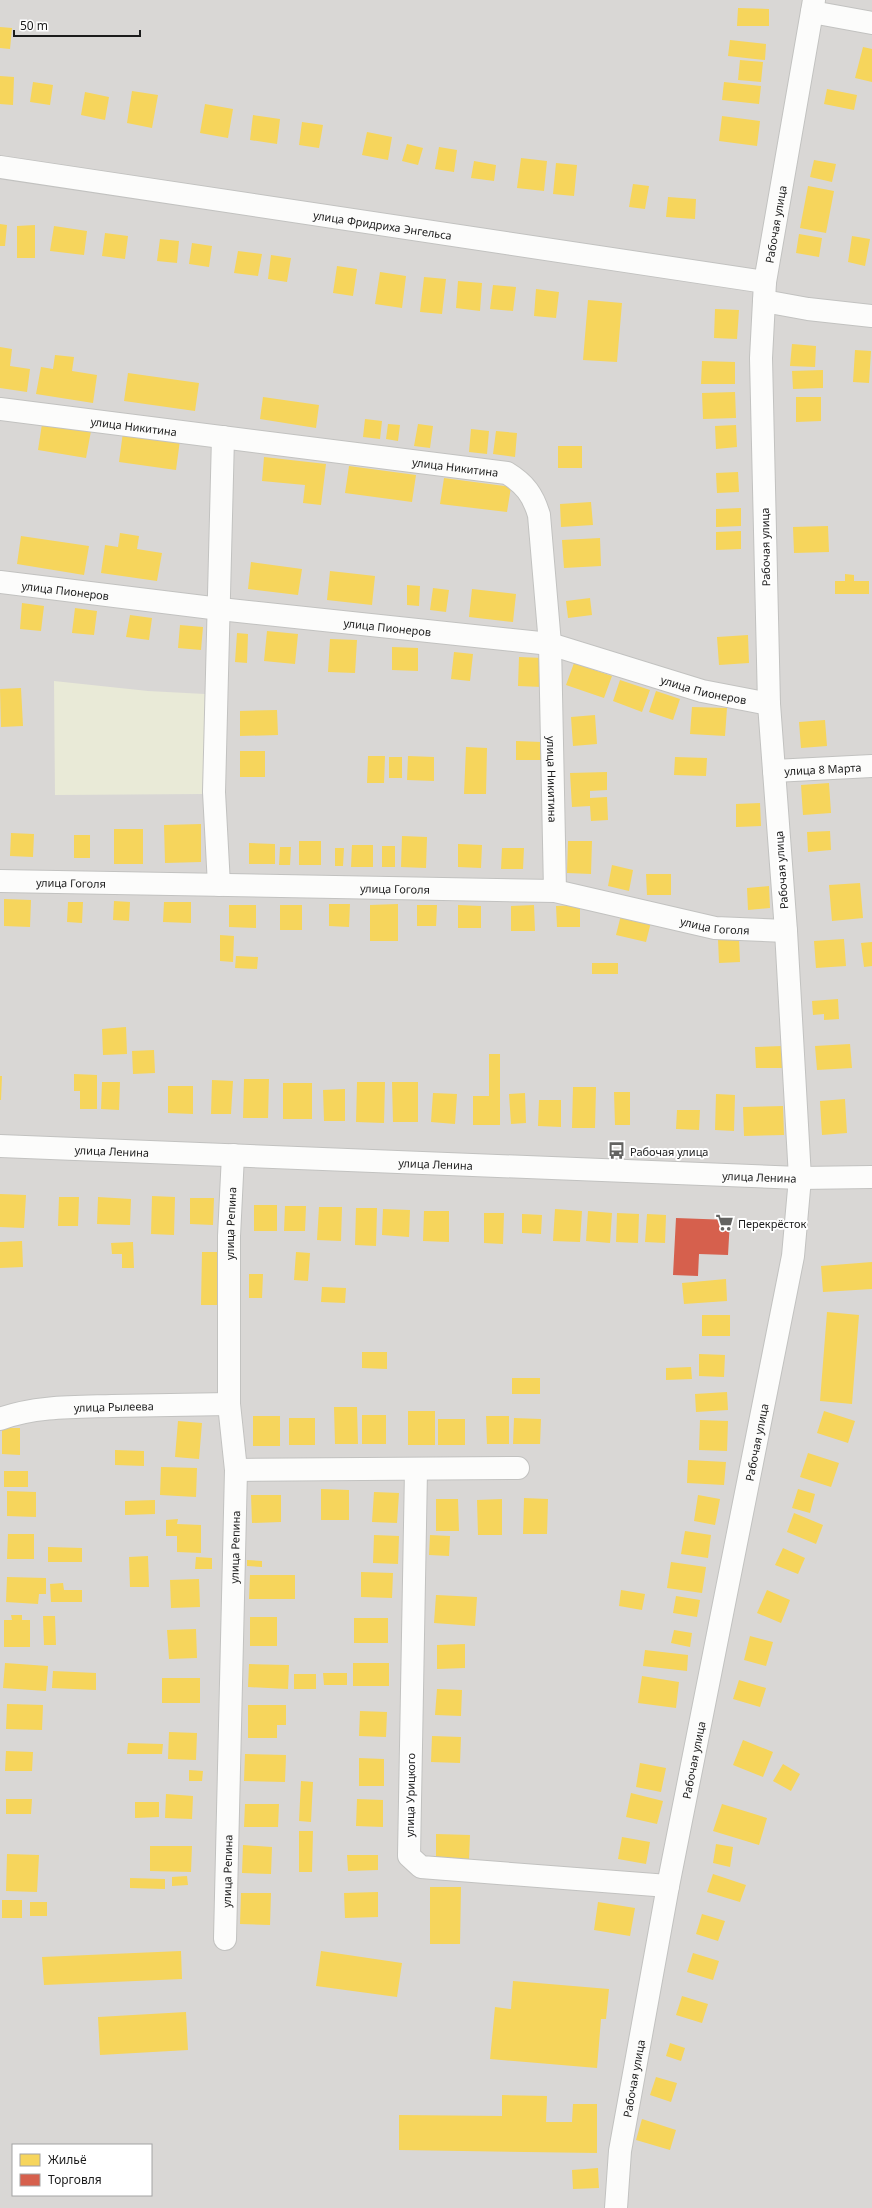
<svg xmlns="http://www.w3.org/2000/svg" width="872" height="2208" viewBox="0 0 872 2208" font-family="'Noto Sans',sans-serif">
  <rect width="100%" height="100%" fill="#eae8e4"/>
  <path fill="#d9d7d5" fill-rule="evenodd" d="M0 0H872V2208H0ZM13 2145H151V2195H13Z"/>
  <path fill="#e9ead7" d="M54 681 148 691 205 694 204 794 55 795Z"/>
  <path fill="#f6d55c" d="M738 8 769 9V26H737Z
    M0 27 12 28 10 49 0 48Z
    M730 40 766 44 765 60 728 56Z
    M863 47 872 49V82L855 78Z
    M740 60 763 62 761 82 738 80Z
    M0 76 14 77 13 105 0 104Z
    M33 82 53 85 50 105 30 102Z
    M724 82 761 86 759 104 722 100Z
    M827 89 857 95 854 110 824 104Z
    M132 91 158 95 152 128 127 123Z
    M85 92 109 97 105 120 81 115Z
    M205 104 233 109 228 138 200 133Z
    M253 115 280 119 277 144 250 140Z
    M722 116 760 121 757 146 719 141Z
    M302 122 323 125 319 148 299 145Z
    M367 132 392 137 388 160 362 155Z
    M407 144 423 148 418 165 402 161Z
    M439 147 457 150 454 172 435 169Z
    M521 158 547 161 544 191 517 188Z
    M814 160 836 164 832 182 810 177Z
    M474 161 496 165 494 181 471 178Z
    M556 163 577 165 574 196 553 194Z
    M633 184 649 186 645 209 629 207Z
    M808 186 834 191 826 233 800 228Z
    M668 197 696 199 695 219 666 217Z
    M0 224 7 225 5 246H0Z
    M35 225V258H17V226Z
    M54 226 87 231 84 255 50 251Z
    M105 233 128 236 125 259 102 256Z
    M799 234 822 238 819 257 796 253Z
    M852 236 870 239 865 266 848 262Z
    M160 239 179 241 177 263 157 261Z
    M192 243 212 246 209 267 189 264Z
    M238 251 262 254 258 276 234 273Z
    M271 255 291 258 287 282 268 279Z
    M337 266 357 269 353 296 333 293Z
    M380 272 406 276 402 308 375 304Z
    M424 277 446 279 442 314 420 312Z
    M458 281 482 283 480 311 456 308Z
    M493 285 516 287 513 311 490 309Z
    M536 289 559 292 556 318 534 316Z
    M588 300 622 303 617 362 583 360Z
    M715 309 739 310 737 339 714 338Z
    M792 344 816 346 815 367 790 366Z
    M0 347 12 349 10 366 30 369 27 392 0 388Z
    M855 350 871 351 869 383 853 382Z
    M55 355 74 357 72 371 97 375 93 403 36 394 41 367 53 369Z
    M702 361 735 362V384H701Z
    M823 370V388L793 389 792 371Z
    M128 373 199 383 195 411 124 401Z
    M735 392 736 418 703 419 702 393Z
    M263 397 319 405 316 428 260 419Z
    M796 397H821V421L796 422Z
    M365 419 382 421 380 439 363 437Z
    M42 424 91 431 86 458 38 450Z
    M388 424 400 425 398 441 386 439Z
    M418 424 433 426 430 448 414 446Z
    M736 425 737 447 716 449 715 426Z
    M471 429 489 431 487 454 469 452Z
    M496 431 517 433 515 457 493 454Z
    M123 432 180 440 176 470 119 462Z
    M558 446H582V468H558Z
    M264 457 326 464 321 505 303 503 305 485 262 481Z
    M349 466 416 475 412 502 345 493Z
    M738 472 739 492 717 493 716 473Z
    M444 478 511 487 507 512 440 504Z
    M591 502 593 525 561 527 560 504Z
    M741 508V526L716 527V509Z
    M828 526 829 552 794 553 793 527Z
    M741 531V549L716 550V532Z
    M120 533 139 536 137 549 162 553 157 581 101 573 105 545 118 547Z
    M21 536 89 546 84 575 17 564Z
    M600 538 601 566 564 568 562 540Z
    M251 562 302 569 298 595 248 589Z
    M330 571 375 576 372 605 327 600Z
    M845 574 854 575V581H869V594H835V581H845Z
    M407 585 420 586 419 606 407 605Z
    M433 588 449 590 446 612 430 610Z
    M472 589 516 594 513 622 469 617Z
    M590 598 592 615 568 618 566 601Z
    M22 603 44 606 41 631 20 629Z
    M75 608 97 611 94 635 72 633Z
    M130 615 152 618 149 640 126 637Z
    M180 625 203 627 201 650 178 648Z
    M267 631 298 634 295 664 264 661Z
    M237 633 248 634 247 663 235 662Z
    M748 635 749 663 719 665 717 637Z
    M330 639 357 640 355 673 328 672Z
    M392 647 418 648V671L392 670Z
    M454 652 473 654 470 681 451 679Z
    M519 657 543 658 542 687 518 686Z
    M574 663 612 676 604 698 566 685Z
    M620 680 650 690 642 712 613 701Z
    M21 688 23 726 1 727 0 689Z
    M656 691 680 699 673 720 649 712Z
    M692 707 727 708 725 736 690 734Z
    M277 710 278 735 240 736V711Z
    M595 715 597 744 573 746 571 717Z
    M825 720 827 746 801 748 799 722Z
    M516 741 542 742V760H516Z
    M466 747 487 748 486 794H464Z
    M240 751H265V777H240Z
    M368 756H385L384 783H367Z
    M408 756 434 757V781L407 780Z
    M389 757H402V778H389Z
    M675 757 707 758 706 776 674 775Z
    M607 772V790L590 791V798L607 797 608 820 591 821 590 806 572 807 570 773Z
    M829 783 831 813 803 815 801 785Z
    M760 803 761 826 736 827V804Z
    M201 824V862L165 863 164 825Z
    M114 829H143V864H114Z
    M830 831 831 850 808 852 807 832Z
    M11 833 34 834 33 857 10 856Z
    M74 835H90V858H74Z
    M402 836 427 837 426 868 401 867Z
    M299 841H321V865H299Z
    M568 841H592L591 874 567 873Z
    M249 843 275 844V864H249Z
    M458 844 482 845 481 868 458 867Z
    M352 845H373V867H351Z
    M382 846H395V867H382Z
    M280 847H291L290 865H279Z
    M335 848H344L343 866H335Z
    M502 848H524L523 869H501Z
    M612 865 633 870 629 891 608 886Z
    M646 874H671V895H647Z
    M860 883 863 918 832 921 829 885Z
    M769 886 770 908 748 910 747 888Z
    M4 899 31 900 30 927 4 926Z
    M114 901 130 902 129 921 113 920Z
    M68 902H83L82 923 67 922Z
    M164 902H191V923L163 922Z
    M329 904H350L349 927 329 926Z
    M398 904V941H370V905Z
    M229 905H256V928L229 927Z
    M280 905H302V930H280Z
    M417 905H437L436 926H417Z
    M458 905 481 906V928H458Z
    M534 905 535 931H511V906Z
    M580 905V927H557L556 906Z
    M621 915 651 922 646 942 616 935Z
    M220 935 234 936 233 962 220 961Z
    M739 938 740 962 719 963 718 939Z
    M844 939 846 966 816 968 814 941Z
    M872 942V966L864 967 861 943Z
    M236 956 258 957 257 969 235 968Z
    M592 963H618V974H592Z
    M838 999 839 1019 824 1020V1014L813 1015 812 1001Z
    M126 1027 127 1054 103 1055 102 1029Z
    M850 1044 852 1068 817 1070 815 1046Z
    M782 1046 783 1068H756L755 1047Z
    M154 1050 155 1073 133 1074 132 1051Z
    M489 1054H500V1125H473V1096H489Z
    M74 1074 97 1075V1109H80V1091H74Z
    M0 1076H2L1 1100H0Z
    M244 1079H269L268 1118H243Z
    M212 1080 233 1081 231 1114H211Z
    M102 1082H120L119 1110 101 1109Z
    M357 1082H385L384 1123 356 1122Z
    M392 1082H418V1122H393Z
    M283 1083H312V1119H283Z
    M168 1086H193V1114L168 1113Z
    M573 1087H596L595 1128H572Z
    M345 1089V1121H324L323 1090Z
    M614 1092H630V1125H615Z
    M433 1093 457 1094 455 1124 431 1122Z
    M525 1093 526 1123 511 1124 509 1094Z
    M716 1094 735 1095 734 1131 715 1130Z
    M845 1099 847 1133 822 1135 820 1101Z
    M539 1100H561V1127L538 1126Z
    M783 1106 784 1135 744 1136 743 1107Z
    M677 1110H700L699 1130 676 1129Z
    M0 1194 26 1195 24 1228 0 1227Z
    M152 1196 175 1197 174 1235 151 1234Z
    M59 1197H79L78 1226H58Z
    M98 1197 131 1199 130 1225 97 1224Z
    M190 1198H214L213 1225 190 1224Z
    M254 1205H277V1231H254Z
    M285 1206H306L305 1231H284Z
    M319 1207H342L341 1241 317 1240Z
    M356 1208H377L376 1246 355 1245Z
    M383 1209 410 1210 409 1237 382 1235Z
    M555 1209 582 1211 580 1242 553 1241Z
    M424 1211H449V1242L423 1241Z
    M588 1211 612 1213 610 1243 586 1241Z
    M484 1213H504L503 1244 484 1243Z
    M617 1213 639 1214 638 1243 616 1242Z
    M522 1214 542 1215 541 1234 522 1233Z
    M647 1214 666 1215 665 1243 645 1242Z
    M22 1241 23 1267 0 1268V1242Z
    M133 1242 134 1268H122V1254H112L111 1243Z
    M202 1252H219V1305H201Z
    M296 1252 310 1253 308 1281 294 1280Z
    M872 1262V1289L823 1292 821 1266Z
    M249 1274H263L262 1298H249Z
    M726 1279 727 1301 684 1304 682 1283Z
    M322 1287 346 1288 345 1303 321 1302Z
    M827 1312 859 1315 852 1404 820 1401Z
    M702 1315H730V1336H702Z
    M362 1352H387V1369L362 1368Z
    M699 1354 725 1355 724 1377 699 1376Z
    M691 1367 692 1379 666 1380V1368Z
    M512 1378H540V1394H512Z
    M727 1392 728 1410 696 1412 695 1394Z
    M334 1407H357L358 1444H335Z
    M408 1411H435V1445H408Z
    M824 1411 855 1421 848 1443 817 1433Z
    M362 1415H386V1444H362Z
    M253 1416H280V1446H253Z
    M486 1416H509V1444H487Z
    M289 1418H315V1445H289Z
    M514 1418 541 1419 540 1444H513Z
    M438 1419H465V1445H438Z
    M700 1420 728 1421 727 1451 699 1450Z
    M178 1421 202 1423 199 1459 175 1457Z
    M2 1428H20V1455L2 1454Z
    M115 1450 144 1451V1466L115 1465Z
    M808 1453 839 1463 831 1487 800 1477Z
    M688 1460 726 1462 724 1485 687 1483Z
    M161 1467 197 1468 196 1497 160 1495Z
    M4 1471H28V1487H4Z
    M321 1489 349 1490V1520H321Z
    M798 1489 815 1494 810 1513 792 1508Z
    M7 1491 36 1492V1517L7 1516Z
    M374 1492 399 1493 397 1523 372 1522Z
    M251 1495H281V1522L252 1523Z
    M698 1495 720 1499 715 1525 694 1521Z
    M524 1498 548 1499 547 1534H523Z
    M436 1499H458L459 1531H436Z
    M502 1499V1535H478L477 1500Z
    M155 1500V1514L125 1515V1501Z
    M794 1513 823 1525 816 1544 787 1532Z
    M178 1519 177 1524 201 1525V1553L177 1552V1536H166V1520Z
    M685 1531 711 1535 708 1558 681 1554Z
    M8 1534H34V1559H7Z
    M374 1535 399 1536 398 1564 373 1563Z
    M430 1535 450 1536 449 1556 429 1555Z
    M48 1547 82 1548V1562H48Z
    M783 1548 805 1558 798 1574 775 1565Z
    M148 1556 149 1587H130L129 1557Z
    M196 1557 212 1558V1569H195Z
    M247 1560 262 1561V1567L247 1566Z
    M671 1562 706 1567 702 1593 667 1588Z
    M361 1572 393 1573 392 1598 361 1597Z
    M250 1575H295V1599H249Z
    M7 1577 46 1578V1594H39L38 1604 6 1602Z
    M199 1579 200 1607 171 1608 170 1580Z
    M63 1583 64 1590H82V1602H51L50 1584Z
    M621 1590 645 1594 642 1610 619 1606Z
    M767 1590 790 1600 781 1623 757 1613Z
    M436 1595 477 1597 475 1626 434 1623Z
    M676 1596 700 1600 697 1617 673 1613Z
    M11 1615H22V1620H30V1647H4V1620H12Z
    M43 1616H55L56 1645H44Z
    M250 1617H277V1646H250Z
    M354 1618H388V1643H354Z
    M196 1629 197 1658 169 1659 167 1630Z
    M674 1630 692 1633 690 1647 671 1643Z
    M750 1636 773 1642 766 1666 744 1660Z
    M465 1644V1668L437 1669V1645Z
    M645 1650 688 1655 687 1671 643 1666Z
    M5 1663 48 1666 46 1691 3 1688Z
    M353 1663H389V1686H353Z
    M249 1664 289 1665 288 1689 248 1687Z
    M53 1671 96 1673V1690L52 1688Z
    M323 1673H347V1685H324Z
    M294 1674H316V1689H294Z
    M642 1676 679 1682 676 1708 638 1703Z
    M162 1678H200V1703H162Z
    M739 1680 766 1688 760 1707 733 1699Z
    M437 1689 462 1690 461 1716 435 1715Z
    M7 1704 43 1705 42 1730 6 1729Z
    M248 1705H286V1725H277V1738H248Z
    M360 1711 387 1712 386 1737 359 1736Z
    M169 1732 197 1733 196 1760 168 1759Z
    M432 1736 461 1737 460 1763 431 1762Z
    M743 1740 773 1752 763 1777 733 1765Z
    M128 1743 163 1744 162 1754H127Z
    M6 1751 33 1752 32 1771H5Z
    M245 1754 286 1755 285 1782 244 1781Z
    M359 1758 384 1759V1786H359Z
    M640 1763 666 1768 661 1792 636 1787Z
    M783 1764 800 1774 791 1791 773 1781Z
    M189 1770 203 1771 202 1781H189Z
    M301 1781 313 1782 311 1822 299 1821Z
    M631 1793 663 1801 657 1824 626 1817Z
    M166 1794 193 1796 192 1819 165 1818Z
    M6 1799H32L31 1814H6Z
    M357 1799 383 1800V1827L356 1826Z
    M135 1802H159V1817L135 1818Z
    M245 1804H279L278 1827H244Z
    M722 1804 767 1818 759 1845 713 1831Z
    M299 1831H313L312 1872H299Z
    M436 1834 470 1835 469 1859 436 1858Z
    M622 1837 650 1842 646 1864 618 1859Z
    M716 1844 733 1847 730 1867 713 1863Z
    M243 1845 272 1847 271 1874 242 1873Z
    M150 1846H192L191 1872 150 1871Z
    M7 1854 39 1855 37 1892 6 1891Z
    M347 1855H378V1870L348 1871Z
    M713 1874 746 1885 740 1902 707 1892Z
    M187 1876 188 1885 172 1886V1877Z
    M130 1878 165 1879V1889L130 1888Z
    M430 1887H461L460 1944H430Z
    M378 1892V1917L345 1918 344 1893Z
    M241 1893H271L270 1925 240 1924Z
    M2 1900H22V1918H2Z
    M30 1902H47V1916H30Z
    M598 1902 635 1908 630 1936 594 1930Z
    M702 1914 725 1921 718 1941 696 1934Z
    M181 1951 182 1979 44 1985 42 1957Z
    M321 1951 402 1963 397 1997 316 1986Z
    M693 1953 719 1961 713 1980 687 1972Z
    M513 1981 609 1989 606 2019H601L597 2068 490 2059 495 2007 511 2009Z
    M682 1996 708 2004 702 2023 676 2015Z
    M186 2012 188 2050 100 2055 98 2017Z
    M670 2043 685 2048 681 2061 666 2056Z
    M656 2077 677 2083 671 2102 650 2095Z
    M502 2095 547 2096 546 2122H572L573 2104H597V2153L399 2150V2115L502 2116Z
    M642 2119 676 2130 670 2150 636 2140Z
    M598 2168 599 2188 573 2189 572 2170Z"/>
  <path fill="#d6604d" d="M676 1218 730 1220 728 1255 699 1254 698 1276 673 1275Z"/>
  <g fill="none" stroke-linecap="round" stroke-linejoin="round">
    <defs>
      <g id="minor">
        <path d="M812 12 872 23"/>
        <path id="s1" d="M0 167 765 282"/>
        <path d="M764 301 808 309 872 316"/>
        <path id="s2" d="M0 409 507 473C525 484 533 495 539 515L550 644 555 891"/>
        <path id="s3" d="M0 582 220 609 550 644 702 691 769 704"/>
        <path id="s4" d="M774 771 872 766"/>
        <path id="s5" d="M0 881 555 891 715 928 786 931"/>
        <path d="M219 885 214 792 223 437"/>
        <path id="s6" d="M0 1146 800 1178 872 1177"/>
        <path id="s7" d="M0 1419C35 1406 76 1407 112 1406 151 1405 190 1405 229 1404"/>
        <path d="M236 1470 518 1468"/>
        <path d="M416 1470 409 1856 421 1867 668 1886"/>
        <path id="s8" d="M225 1939 236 1470 229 1404V1236L233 1155"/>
        <path id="s9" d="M616 2208 620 2151 668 1886 793 1256 800 1178 786 931 769 704 761 358 765 282 814 0"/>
      </g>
    </defs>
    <use href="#minor" stroke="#c2c2c0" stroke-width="24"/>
    <use href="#minor" stroke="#fcfcfb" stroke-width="22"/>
  </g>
  <defs>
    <symbol id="bus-bare" viewBox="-9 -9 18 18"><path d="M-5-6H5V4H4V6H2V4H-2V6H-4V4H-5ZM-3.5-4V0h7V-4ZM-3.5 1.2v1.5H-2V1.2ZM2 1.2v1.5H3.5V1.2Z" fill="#636361" stroke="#fff" stroke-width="2.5" paint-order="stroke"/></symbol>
    <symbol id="supermarket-bare" viewBox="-9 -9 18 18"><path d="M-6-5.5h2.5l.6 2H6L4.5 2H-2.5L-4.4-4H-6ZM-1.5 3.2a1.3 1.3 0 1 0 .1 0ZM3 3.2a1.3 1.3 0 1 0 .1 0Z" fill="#636361" stroke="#fff" stroke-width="2.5" paint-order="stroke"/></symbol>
  </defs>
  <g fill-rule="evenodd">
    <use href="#bus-bare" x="604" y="1138" width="25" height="25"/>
    <use href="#supermarket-bare" x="712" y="1210" width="25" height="25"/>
  </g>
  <g text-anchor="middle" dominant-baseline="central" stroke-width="4" stroke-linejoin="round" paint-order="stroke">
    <g font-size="11" fill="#1b1b1b" stroke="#fff">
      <text stroke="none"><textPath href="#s1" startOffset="387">улица Фридриха Энгельса</textPath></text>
      <text stroke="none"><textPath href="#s9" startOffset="2003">Рабочая улица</textPath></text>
      <text stroke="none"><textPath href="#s2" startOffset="135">улица Никитина</textPath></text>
      <text stroke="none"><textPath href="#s2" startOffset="459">улица Никитина</textPath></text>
      <text transform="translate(765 547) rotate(-91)">Рабочая улица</text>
      <text stroke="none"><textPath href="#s3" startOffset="66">улица Пионеров</textPath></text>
      <text stroke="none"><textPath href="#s3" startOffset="390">улица Пионеров</textPath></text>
      <text stroke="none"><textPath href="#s3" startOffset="714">улица Пионеров</textPath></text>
      <text stroke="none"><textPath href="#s4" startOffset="49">улица 8 Марта</textPath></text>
      <text stroke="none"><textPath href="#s2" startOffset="830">улица Никитина</textPath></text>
      <text transform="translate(781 870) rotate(-94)">Рабочая улица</text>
      <text stroke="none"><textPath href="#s5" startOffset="71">улица Гоголя</textPath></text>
      <text stroke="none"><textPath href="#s5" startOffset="395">улица Гоголя</textPath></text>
      <text stroke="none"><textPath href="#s5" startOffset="719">улица Гоголя</textPath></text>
      <text stroke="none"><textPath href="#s6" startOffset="112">улица Ленина</textPath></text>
      <text stroke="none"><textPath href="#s6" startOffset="436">улица Ленина</textPath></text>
      <text stroke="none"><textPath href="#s6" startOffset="760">улица Ленина</textPath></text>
      <text stroke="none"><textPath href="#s8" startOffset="716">улица Репина</textPath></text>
      <text stroke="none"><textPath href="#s7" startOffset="115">улица Рылеева</textPath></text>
      <text stroke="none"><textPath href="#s9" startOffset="779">Рабочая улица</textPath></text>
      <text stroke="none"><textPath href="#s8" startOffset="392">улица Репина</textPath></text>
      <text stroke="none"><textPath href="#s9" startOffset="455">Рабочая улица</textPath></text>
      <text transform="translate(410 1795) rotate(-89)">улица Урицкого</text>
      <text stroke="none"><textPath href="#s8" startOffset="68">улица Репина</textPath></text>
      <text stroke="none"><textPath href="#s9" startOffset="131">Рабочая улица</textPath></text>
    </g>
    <g font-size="11" fill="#1b1b1b" stroke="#fff" text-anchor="start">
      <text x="630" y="1151">Рабочая улица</text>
      <text x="738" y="1223">Перекрёсток</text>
    </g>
  </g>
  <rect x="12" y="2144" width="140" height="52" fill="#ffffff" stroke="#a4a4a4"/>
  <rect x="20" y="2154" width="20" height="12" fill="#f6d55c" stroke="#a4a4a4"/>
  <text x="48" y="2164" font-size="12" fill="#1b1b1b">Жильё</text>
  <rect x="20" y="2174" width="20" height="12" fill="#d6604d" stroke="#a4a4a4"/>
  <text x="48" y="2184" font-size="12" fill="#1b1b1b">Торговля</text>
  <path d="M14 30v6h126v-6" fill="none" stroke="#1b1b1b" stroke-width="2"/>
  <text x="20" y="30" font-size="12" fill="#1b1b1b" stroke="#ffffff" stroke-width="3" paint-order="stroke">50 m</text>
</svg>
